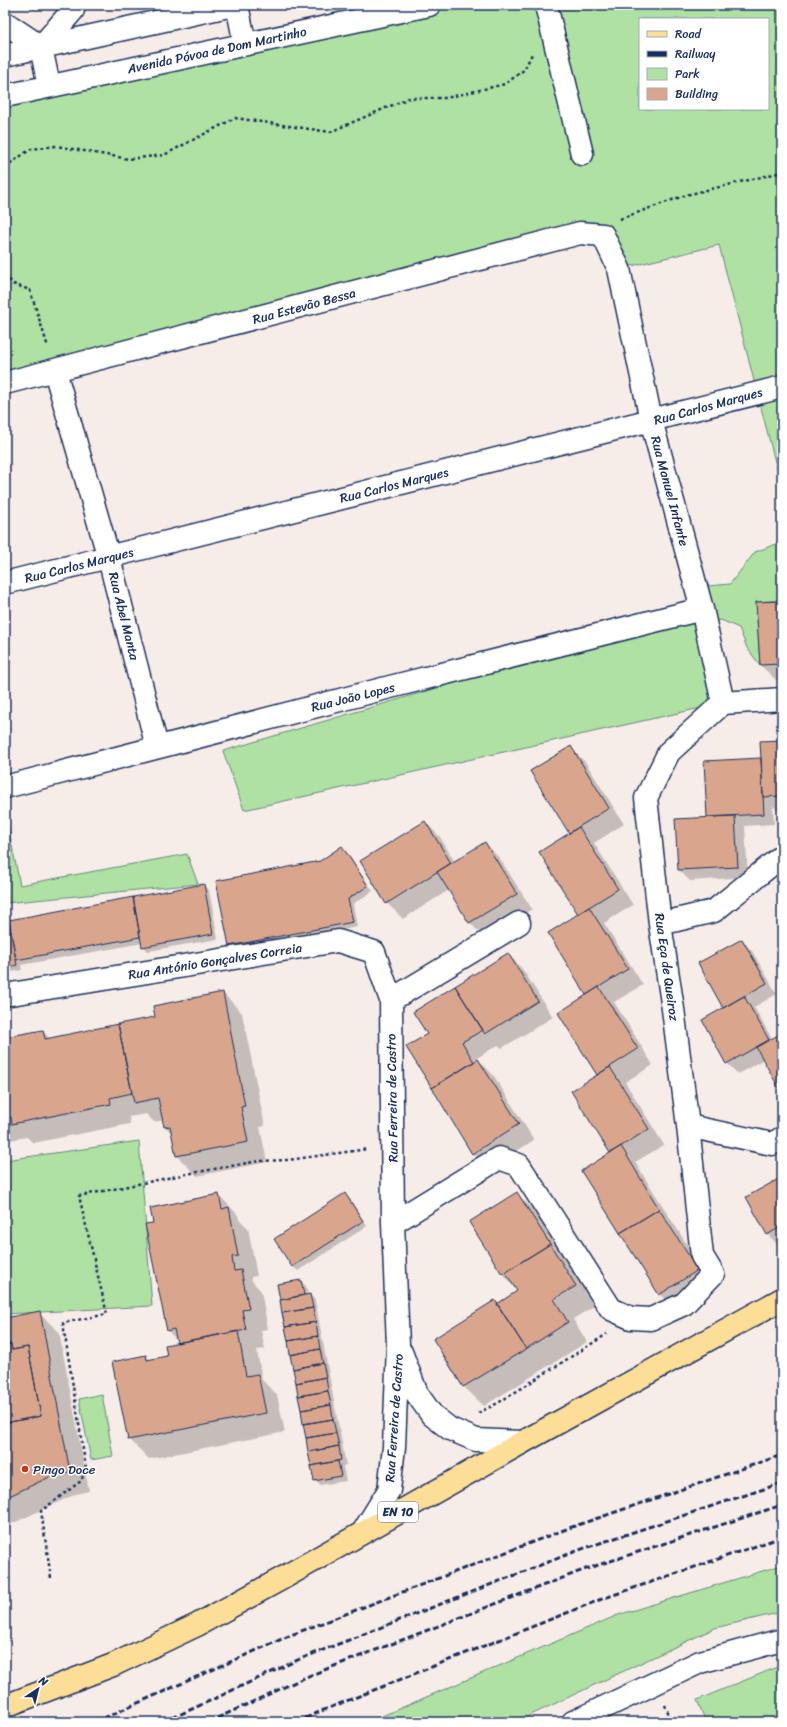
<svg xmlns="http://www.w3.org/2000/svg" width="787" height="1727" viewBox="0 0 787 1727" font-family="Sriracha,sans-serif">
  <rect width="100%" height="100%" fill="#f7ede8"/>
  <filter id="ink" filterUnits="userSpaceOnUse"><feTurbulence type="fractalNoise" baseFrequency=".025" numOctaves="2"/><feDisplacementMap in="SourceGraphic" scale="8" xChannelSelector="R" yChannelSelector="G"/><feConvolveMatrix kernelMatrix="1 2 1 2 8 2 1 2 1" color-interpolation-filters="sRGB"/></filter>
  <g filter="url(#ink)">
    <path fill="#afe1a2" stroke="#658880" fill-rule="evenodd" d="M429 5H782V489L719 245 619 269 603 235 5 383V96ZM640 19H768V109H640Z
      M782 539V600L756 602 760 665 747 648 739 628 721 620 705 623 696 587 730 584 755 552 776 544Z
      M692 613 723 703 244 810 223 751Z
      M5 811 20 885 187 854 198 884 5 903Z
      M139 1141 152 1306 5 1314V1160Z
      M102 1394 113 1456 91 1460 79 1399Z
      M782 1565V1612L715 1628 516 1722H368L618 1615Z
      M782 1665V1722H706L697 1700Z"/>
    <path fill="#0003" d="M782 602V680H776L760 665Z
      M782 741V812H779L773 806 774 824 745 826 748 877 690 881 679 870 676 820 708 818 705 762 760 759Z
      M570 747 586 763 624 824 594 843 633 905 604 923 643 985 614 1002 653 1065 625 1082 664 1145 635 1162 713 1286 675 1310 660 1294 611 1154 598 1075 559 1013 588 995 549 934 579 915 570 834 532 772Z
      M425 822 440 837 455 862 485 843 500 859 532 909 485 938 470 923 449 890 403 919 387 903Z
      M342 848 347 853 373 891 353 904 357 927 235 951 230 946 320 862Z
      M203 885 209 890 218 939 148 951 143 946V943L21 965 22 970 5 973V925L10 924V921Z
      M742 940 752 951 777 994 754 1007 772 1039 782 1034V1091L764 1059 738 1074 727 1063 703 1020 725 1008Z
      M508 954 523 970 553 1017 502 1048 498 1045 477 1058 494 1076 534 1140 489 1169 473 1153 428 1034Z
      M223 993 242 1013 265 1126 260 1127 267 1162 197 1176 177 1156 173 1135 165 1126 164 1120 154 1122 146 1114 129 1117 130 1124 33 1143 27 1137 5 1141V1038L43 1031 50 1039 156 1018Z
      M782 1178V1243L778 1245 767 1234Z
      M345 1194 350 1199 367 1226 298 1271 292 1266Z
      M517 1194 537 1213 594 1306 573 1319 587 1342 484 1406 464 1387 434 1339 518 1292 502 1273Z
      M219 1195 238 1215 239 1219 248 1228 257 1276 251 1277 252 1281 261 1291 268 1329 261 1330 265 1349 257 1350 262 1380 277 1395 285 1432 149 1459 129 1439 146 1356 150 1360 168 1357 178 1344 177 1340 167 1330 154 1223Z
      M301 1281 306 1286 308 1295H310L315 1300 346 1465 343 1466 346 1481 320 1485 314 1480 278 1285Z
      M39 1313 59 1332 89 1491 76 1494 5 1527V1319Z"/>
    <path fill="#d9a68d" stroke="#1b2f5e" d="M782 601V664L760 665 756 602Z
      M782 740V796L763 797 760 741Z
      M571 746 609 808 569 833 530 771Z
      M761 758 764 814 707 817 704 761Z
      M735 816 738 867 678 870 675 819Z
      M425 821 451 863 386 904 360 861Z
      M579 827 618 889 578 914 539 852Z
      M485 842 517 894 469 923 437 872Z
      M342 846 368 886 348 899 353 922 229 946 216 881 320 861Z
      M204 884 213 934 142 947 133 897Z
      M133 897 140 937 16 960 9 920Z
      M589 907 628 969 586 995 548 933Z
      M9 923 17 965 5 968V924Z
      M742 939 767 983 723 1008 698 963Z
      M508 953 538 1001 485 1034 455 986Z
      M455 986 483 1030 462 1042 474 1062 432 1088 406 1047 427 1034 413 1012Z
      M599 987 638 1049 597 1075 558 1013Z
      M223 992 245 1106 241 1107 248 1142 176 1156 170 1126 164 1127 158 1098 134 1103 118 1024 155 1017 153 1006Z
      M744 996 769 1040 726 1064 702 1020Z
      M118 1024 132 1093 110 1098 111 1104 12 1124 11 1117 5 1118V1037L43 1030 45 1039Z
      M782 1033V1089L780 1090 756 1047Z
      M478 1059 519 1124 472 1154 432 1088Z
      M610 1067 649 1129 610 1153 571 1091Z
      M621 1146 659 1209 620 1233 581 1171Z
      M782 1177V1226L767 1235 746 1197Z
      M517 1192 550 1244 502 1274 469 1222Z
      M345 1193 363 1221 292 1267 274 1239Z
      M219 1194 222 1209 229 1207 238 1256 232 1257 234 1271 241 1270 249 1309 242 1310 246 1330 177 1343 174 1329 167 1331 145 1224 153 1223 150 1208Z
      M659 1209 698 1270 659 1295 620 1233Z
      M550 1244 576 1286 554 1299 568 1322 526 1349 497 1304 517 1291 505 1272Z
      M301 1280 304 1295 280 1300 277 1284Z
      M310 1294 313 1308 282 1313 280 1300Z
      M495 1300 526 1349 463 1387 433 1339Z
      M313 1308 316 1322 285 1327 282 1313Z
      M40 1311 70 1472 56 1474 5 1498V1423L41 1416 28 1347 12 1350 11 1344 5 1345V1318Z
      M316 1322 318 1336 288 1341 285 1327Z
      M238 1331 246 1376 258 1374 266 1413 128 1440 112 1362 146 1355 147 1360 167 1356 165 1345Z
      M318 1336 320 1349 290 1355 288 1341Z
      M11 1344 12 1350 28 1347 41 1416 5 1423V1345Z
      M320 1349 323 1363 293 1369 290 1355Z
      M323 1363 326 1377 296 1383 293 1369Z
      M326 1377 328 1391 298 1396 296 1383Z
      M328 1391 331 1405 301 1410 298 1396Z
      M331 1405 333 1419 303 1424 301 1410Z
      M333 1419 336 1433 306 1438 303 1424Z
      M336 1433 339 1446 308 1452 306 1438Z
      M339 1446 341 1460 311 1466 308 1452Z
      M338 1461 341 1476 314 1481 311 1466Z"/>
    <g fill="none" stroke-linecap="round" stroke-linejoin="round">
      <defs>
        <path id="minor" d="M237 5 245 44
          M546 5 582 154
          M5 23 41 47
          M41 47 73 10 72 5
          M41 47 49 86
          M5 55 233 5
          M5 96 429 5
          M55 371 109 558 157 747
          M5 383 580 233 603 235 619 269 651 420 702 609 723 703
          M5 583 782 387
          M5 787 390 687 702 609
          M660 924 714 911 782 856
          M5 995 338 941 374 952 391 1000
          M688 1126 772 1144 782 1138
          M393 1223 499 1158 519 1165 611 1309 631 1318 651 1319 684 1304 713 1274 702 1256 688 1126 673 1009 660 924 646 798 669 752 723 703 782 699
          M401 1352 417 1394 432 1415 450 1429 476 1440 523 1442
          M363 1532 389 1490 394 1447 398 1345 393 1223 391 1000 519 923
          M573 1722 700 1662 782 1640"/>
        <path id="major" d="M5 1706 113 1665 197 1625 281 1579 523 1442 782 1299"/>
      </defs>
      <use href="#minor" stroke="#1b2f5e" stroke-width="25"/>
      <use href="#major" stroke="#1b2f5e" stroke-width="25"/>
      <path stroke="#1b2f5e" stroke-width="2.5" stroke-dasharray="3 3" stroke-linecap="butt" d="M5 167 31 149 56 146 129 159 164 155 235 118 330 132 409 98H446L505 84 524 70 532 54
        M620 219 686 195 782 172
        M5 275 13 284 30 290 48 347
        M478 1413 498 1403 607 1334
        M51 1578 41 1511 81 1481 86 1468 63 1323 107 1314 79 1196 192 1173 259 1161 288 1160 368 1149
        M665 1705 672 1722"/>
      <use href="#minor" stroke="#fff" stroke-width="22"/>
      <use href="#major" stroke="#fdde96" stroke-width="22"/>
      <path stroke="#1b2f5e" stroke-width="3" stroke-dasharray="6 3" stroke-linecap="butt" d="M95 1722 291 1635 569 1528 782 1455
        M164 1722 300 1659 579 1550 782 1483
        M209 1722 306 1677 586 1569 782 1505
        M297 1722 319 1712 599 1600 782 1537"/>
    </g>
  </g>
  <circle fill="#c8321e" stroke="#fff" stroke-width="1.5" cx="25" cy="1469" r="4"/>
  <g text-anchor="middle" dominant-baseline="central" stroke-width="3" stroke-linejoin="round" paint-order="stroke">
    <rect fill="#fff" stroke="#5f6d8e" stroke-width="1" x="378" y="1502" width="40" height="20" rx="3"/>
    <g font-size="12" font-weight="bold" fill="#1b2f5e">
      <text x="398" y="1512">EN 10</text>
    </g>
    <g font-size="13" fill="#1b2f5e" stroke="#fff">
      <text transform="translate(217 50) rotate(-12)">Avenida Póvoa de Dom Martinho</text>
      <text transform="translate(304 306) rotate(-15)">Rua Estevão Bessa</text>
      <text transform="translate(708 406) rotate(-15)">Rua Carlos Marques</text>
      <text transform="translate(394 485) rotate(-14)">Rua Carlos Marques</text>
      <text transform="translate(670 491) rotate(75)">Rua Manuel Infante</text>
      <text transform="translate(79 565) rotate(-14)">Rua Carlos Marques</text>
      <text transform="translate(124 616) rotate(76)">Rua Abel Manta</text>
      <text transform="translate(353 697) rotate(-14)">Rua João Lopes</text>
      <text transform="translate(215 961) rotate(-9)">Rua António Gonçalves Correia</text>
      <text transform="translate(667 967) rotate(82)">Rua Eça de Queiroz</text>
      <text transform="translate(392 1098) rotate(-91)">Rua Ferreira de Castro</text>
      <text transform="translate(394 1418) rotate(-86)">Rua Ferreira de Castro</text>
    </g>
    <g font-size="13" fill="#1b2f5e" stroke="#fff" text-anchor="start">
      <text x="33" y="1469">Pingo Doce</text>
    </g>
  </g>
  <rect width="787" height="1727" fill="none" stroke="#fff" stroke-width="20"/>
  <rect x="10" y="10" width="767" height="1707" fill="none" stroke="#1b2f5e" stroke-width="1.5" filter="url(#ink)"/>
  <rect x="639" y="18" width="130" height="92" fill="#ffffff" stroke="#a4acbf"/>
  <rect x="647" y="31" width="20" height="6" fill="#fdde96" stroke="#a4acbf"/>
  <text x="675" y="38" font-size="12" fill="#1b2f5e">Road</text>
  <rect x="647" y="51" width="20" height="6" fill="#1b2f5e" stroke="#a4acbf"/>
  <text x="675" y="58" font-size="12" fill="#1b2f5e">Railway</text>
  <rect x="647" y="68" width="20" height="12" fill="#afe1a2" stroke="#a4acbf"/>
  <text x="675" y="78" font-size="12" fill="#1b2f5e">Park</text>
  <rect x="647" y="88" width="20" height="12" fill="#d9a68d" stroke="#a4acbf"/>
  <text x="675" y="98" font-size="12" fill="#1b2f5e">Building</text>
  <g transform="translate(38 1689) rotate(35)" stroke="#ffffff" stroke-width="3" paint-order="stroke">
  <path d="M0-3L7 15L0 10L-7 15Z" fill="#1b2f5e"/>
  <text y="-6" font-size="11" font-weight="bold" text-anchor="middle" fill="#1b2f5e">N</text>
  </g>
</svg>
